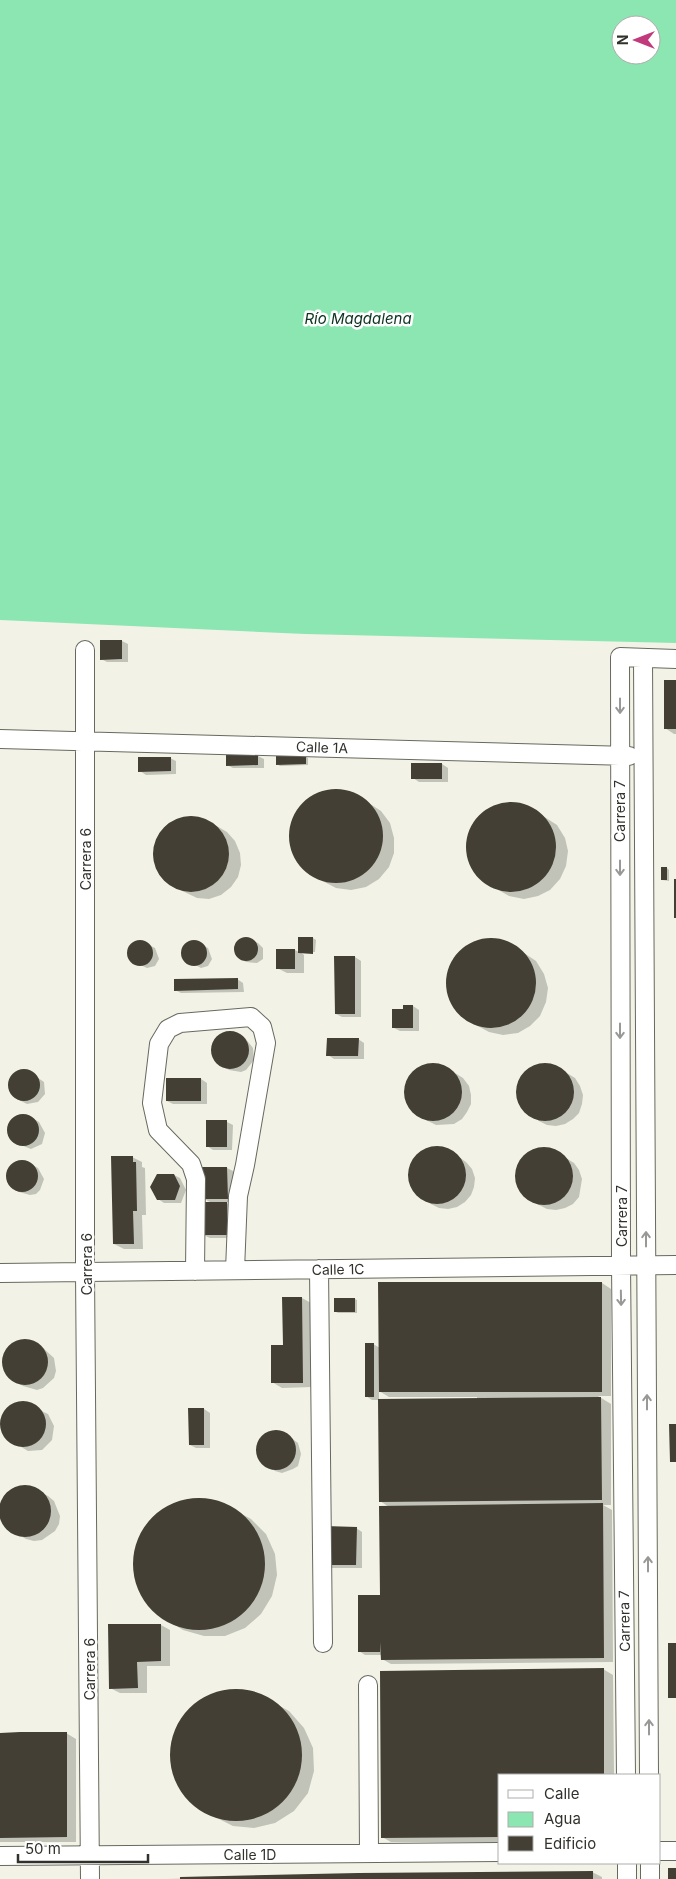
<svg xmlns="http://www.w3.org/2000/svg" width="676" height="1879" viewBox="0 0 676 1879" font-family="Inter,sans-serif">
  <rect width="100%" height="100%" fill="#f2f3e6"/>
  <path fill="#8ce6b1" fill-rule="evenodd" d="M0 0H676V643L305 634 0 620ZM621 25H651V55H621Z"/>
  <path fill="#0003" fill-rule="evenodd" d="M122 641 128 644V662H107L101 659Z
    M676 682V734H674L665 728Z
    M258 756 264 759V768H233L227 765Z
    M305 756 308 758V765L280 766 277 764Z
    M170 758 176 761V774L146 775 140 771Z
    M442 764 448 768V782H419L413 778Z
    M341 790 355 794 381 811 390 823 394 838V853L389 867 379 879 366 887 351 890 336 888 309 874 299 864 292 850 290 835 293 820 300 807 311 797 325 791Z
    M504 803 519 804 532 809 557 825 565 838 568 851 566 866 560 879 550 890 538 896 524 899 509 896 483 881 474 870 468 857 467 843 471 829 479 817 491 808Z
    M191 816 203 818 227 832 235 841 240 853 241 865 238 877 231 887 221 895 209 899 197 898 172 886 163 878 156 868 153 856 155 844 160 832 168 824 179 818Z
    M667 868 669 870V881L662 880Z
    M247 938 258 943 263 948V959L257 963 246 962 240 958 235 952 236 945 240 939Z
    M313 938 316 940 315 952H300L304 955V973H287L277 968V950H295L299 952Z
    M484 940H498L512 945 536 961 544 974 548 988 546 1002 540 1016 530 1026 518 1033 503 1035 489 1032 463 1018 454 1007 448 993 447 979 451 965 459 953 470 944Z
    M137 941H141L155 948 159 959 155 966 147 968 134 962 129 952 131 945Z
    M194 941 208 948 212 959 208 966 201 968 184 959 182 952 184 946Z
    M355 957 361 961V1017H342L336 1014Z
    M237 979 243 983 244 992 181 993 175 990Z
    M413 1006 419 1010V1031H400L394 1028 404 1010Z
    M227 1033 238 1035 245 1038 253 1048 254 1060 246 1070 241 1072 229 1070 218 1063 212 1054 214 1042 217 1038Z
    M358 1039 364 1043V1059H334L328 1055Z
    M437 1064 455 1073 463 1078 469 1086 471 1095V1104L467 1112 462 1119 454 1124 436 1125 428 1121 417 1115 411 1108 407 1100 406 1091 407 1082 412 1074 419 1068 428 1065Z
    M539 1065H548L557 1067 575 1078 580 1086 583 1095 582 1104 579 1113 573 1119 565 1124 556 1126 547 1125 539 1121 523 1109 518 1100 517 1091 519 1082 524 1074 531 1068Z
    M28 1071 44 1082 45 1094 38 1102 27 1104 21 1101 14 1097 9 1087 12 1076 16 1072Z
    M201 1079 207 1083V1104H173L167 1101Z
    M21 1115H27L39 1122 45 1133 42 1144 31 1149 13 1142 8 1132 11 1120Z
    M227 1122 233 1125 232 1150H213L207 1146Z
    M431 1148H440L449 1150 466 1162 472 1169 475 1178 474 1187 471 1195 465 1202 457 1207 448 1209 439 1208 431 1204 421 1198 415 1192 410 1183 409 1174 411 1165 416 1157 423 1151Z
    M539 1149H548L556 1152 574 1163 579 1170 582 1179 579 1197 573 1204 565 1208 556 1210 547 1209 539 1205 529 1199 522 1193 518 1185 517 1176 519 1167 523 1159 530 1153Z
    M132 1157 142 1162V1167L145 1168 146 1215H142L143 1249H124L114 1244Z
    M20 1161 26 1162 38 1168 44 1179 40 1190 36 1194 30 1195 19 1192 12 1188 7 1178 10 1167Z
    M227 1168 233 1171V1202H225L232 1207 233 1238H210L203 1235 212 1203 204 1199Z
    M174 1175 180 1178 186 1190 181 1203H164L158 1199Z
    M602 1283 611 1289V1396H598L611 1404V1505H603L612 1510 613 1662 391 1664 382 1659V1655H365L359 1651 381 1597 389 1507 380 1501 379 1400H372L366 1396 373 1344 380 1348ZM379 1391 389 1397H477V1399L379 1400Z
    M302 1298 311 1303 312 1387 282 1388 272 1382Z
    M355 1299 357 1300V1313H338L336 1312Z
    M26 1341 43 1348 54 1358 56 1371 54 1378 43 1388 37 1390 23 1386 13 1380 4 1369V1355L13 1344Z
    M17 1403H24L48 1414 54 1426 52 1440 42 1450 28 1451 6 1438 3 1432V1418L11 1406Z
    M204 1409 210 1413V1448H196L190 1445Z
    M276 1430 282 1431 298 1443 301 1454 298 1466 293 1469 282 1473 275 1471 259 1459 257 1446 259 1440 264 1435Z
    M23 1486 31 1487 48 1496 54 1501 60 1516 59 1524 55 1531 42 1540 34 1541 26 1539 16 1533 9 1529 1 1515 3 1499 8 1493Z
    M197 1498 218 1501 251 1519 266 1534 275 1554 277 1575 272 1596 261 1614 245 1628 225 1636H204L183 1630 170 1622 153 1609 140 1592 134 1571 136 1550 144 1530 158 1513 176 1503Z
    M356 1528 362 1532V1568H332L326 1565Z
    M161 1625 170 1630V1666H147V1693H120L110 1688Z
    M603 1669 613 1675 614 1775H500V1842H391L382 1837Z
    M233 1690 256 1693 289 1711 304 1728 313 1748 314 1771 308 1793 294 1811 275 1823 254 1828 233 1826 201 1810 186 1797 176 1779 171 1759 174 1738 182 1720 196 1705 213 1694Z
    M66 1733 76 1739V1842H0V1734Z
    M592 1872 602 1877V1879H166L358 1874Z"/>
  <path fill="#433f35" d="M100 640H122V659L100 660Z
    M664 680H676V729H664Z
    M258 754V765L226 766V755Z
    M276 755H306V764L276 765Z
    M138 757H171V771L138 772Z
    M411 763H442V779H411Z
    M289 836a47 47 0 1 1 94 0a47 47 0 1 1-94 0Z
    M466 847a45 45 0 1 1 90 0a45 45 0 1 1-90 0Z
    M153 854a38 38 0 1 1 76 0a38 38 0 1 1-76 0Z
    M661 867H667V880H661Z
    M674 879H676V918H674Z
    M234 949a12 12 0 1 1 24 0a12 12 0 1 1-24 0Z
    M298 937H313V954L298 953Z
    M446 983a45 45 0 1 1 90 0a45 45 0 1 1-90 0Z
    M127 953a13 13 0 1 1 26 0a13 13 0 1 1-26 0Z
    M181 953a13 13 0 1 1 26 0a13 13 0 1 1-26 0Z
    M276 949H295V969H276Z
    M334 956H355V1014H335Z
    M238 978V989L174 991V979Z
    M403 1005H413V1028H392V1009H403Z
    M211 1050a19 19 0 1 1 38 0a19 19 0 1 1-38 0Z
    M327 1038H359L358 1056H326Z
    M516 1092a29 29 0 1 1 58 0a29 29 0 1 1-58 0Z
    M404 1092a29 29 0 1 1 58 0a29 29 0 1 1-58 0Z
    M8 1085a16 16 0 1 1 32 0a16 16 0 1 1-32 0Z
    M166 1078H201V1101H166Z
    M7 1130a16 16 0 1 1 32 0a16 16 0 1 1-32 0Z
    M206 1120H227V1147H206Z
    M408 1175a29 29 0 1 1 58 0a29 29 0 1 1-58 0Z
    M515 1176a29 29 0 1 1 58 0a29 29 0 1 1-58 0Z
    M111 1156H133V1162H136L137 1211H133L134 1244H113Z
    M6 1176a16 16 0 1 1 32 0a16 16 0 1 1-32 0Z
    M202 1167H227L228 1199H203Z
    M157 1174H174L180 1186 175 1200H157L150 1187Z
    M202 1202H227V1235H202Z
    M378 1282H602V1392H379Z
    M282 1297H302L303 1383H271V1345H283Z
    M334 1298H355V1312H334Z
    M2 1362a23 23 0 1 1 46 0a23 23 0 1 1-46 0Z
    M365 1343H374V1397H365Z
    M601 1397 602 1500 379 1502 378 1399Z
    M0 1424a23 23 0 1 1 46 0a23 23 0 1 1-46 0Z
    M188 1408H204V1445H189Z
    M669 1424H676V1462H670Z
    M256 1450a20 20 0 1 1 40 0a20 20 0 1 1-40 0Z
    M-1 1511a26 26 0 1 1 52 0a26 26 0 1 1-52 0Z
    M133 1564a66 66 0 1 1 132 0a66 66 0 1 1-132 0Z
    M603 1503 604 1658 381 1660 380 1642V1652H358V1595H380L379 1506Z
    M325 1526 357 1527 356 1565H325Z
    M108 1624H161V1661L137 1662 138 1688 109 1689Z
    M668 1643H676V1698H668Z
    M604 1668V1775H500V1837L381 1838 380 1671Z
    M170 1755a66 66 0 1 1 132 0a66 66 0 1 1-132 0Z
    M20 1732H67V1837L0 1838V1733Z
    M668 1868H676V1879H668Z
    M593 1871V1879H180V1877L358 1873Z"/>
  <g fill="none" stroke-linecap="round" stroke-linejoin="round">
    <defs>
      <path id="minor" d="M85 650V1273L90 1879
        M643 658 649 1775
        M0 739 629 756
        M319 1269 323 1643
        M195 1271 196 1179 191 1164 158 1130 152 1103 159 1044 168 1029 180 1023 251 1017 262 1027 266 1043 245 1165 238 1196 235 1270
        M0 1273 676 1265
        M368 1685 369 1853
        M626 1775 621 1265 620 657 676 659
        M660 1851H676
        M0 1856 500 1852
        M627 1863V1879
        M650 1863V1879"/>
    </defs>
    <use href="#minor" stroke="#68695e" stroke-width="20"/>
    <use href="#minor" stroke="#fff" stroke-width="18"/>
  </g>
  <defs><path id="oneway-shaft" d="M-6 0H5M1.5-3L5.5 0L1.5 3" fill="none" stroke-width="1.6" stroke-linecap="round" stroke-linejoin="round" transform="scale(1.25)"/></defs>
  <g stroke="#989896">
    <use href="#oneway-shaft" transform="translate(620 706) rotate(90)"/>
    <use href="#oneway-shaft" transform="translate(620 868) rotate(90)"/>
    <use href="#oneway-shaft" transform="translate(620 1031) rotate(90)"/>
    <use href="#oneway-shaft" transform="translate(646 1239) rotate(-90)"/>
    <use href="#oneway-shaft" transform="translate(621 1298) rotate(89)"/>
    <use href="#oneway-shaft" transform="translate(647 1402) rotate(-90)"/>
    <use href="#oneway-shaft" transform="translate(648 1564) rotate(-90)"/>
    <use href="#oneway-shaft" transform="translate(649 1727) rotate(-90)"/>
  </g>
  <g text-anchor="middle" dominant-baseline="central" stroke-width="5" stroke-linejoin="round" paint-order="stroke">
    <g font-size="14" fill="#32322d" stroke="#fff">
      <text transform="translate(322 747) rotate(2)">Calle 1A</text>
      <text transform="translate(619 811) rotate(-90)">Carrera 7</text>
      <text transform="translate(85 859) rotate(-90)">Carrera 6</text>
      <text transform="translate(621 1216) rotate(-90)">Carrera 7</text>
      <text transform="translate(86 1264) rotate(-90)">Carrera 6</text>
      <text transform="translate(338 1269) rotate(-1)">Calle 1C</text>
      <text transform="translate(624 1621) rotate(-91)">Carrera 7</text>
      <text transform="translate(89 1669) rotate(-90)">Carrera 6</text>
      <text x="250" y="1854">Calle 1D</text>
    </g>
    <g font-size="15" font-style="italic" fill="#0d3420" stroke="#fff">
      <text x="358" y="318">Río Magdalena</text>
    </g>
  </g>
  <rect x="498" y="1774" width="162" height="90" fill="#ffffff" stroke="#adadab"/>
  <rect x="508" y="1790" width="25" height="8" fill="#ffffff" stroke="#adadab"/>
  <text x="544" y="1799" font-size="15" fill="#32322d">Calle</text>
  <rect x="508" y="1812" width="25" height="15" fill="#8ce6b1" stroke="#adadab"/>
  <text x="544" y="1824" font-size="15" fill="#32322d">Agua</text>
  <rect x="508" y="1836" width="25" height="15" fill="#433f35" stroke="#adadab"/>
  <text x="544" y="1849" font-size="15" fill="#32322d">Edificio</text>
  <g transform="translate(636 40) rotate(270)"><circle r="24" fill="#ffffff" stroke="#adadab"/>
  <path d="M0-4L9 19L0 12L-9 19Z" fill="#c13b7c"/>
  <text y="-8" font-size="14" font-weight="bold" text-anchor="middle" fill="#32322d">N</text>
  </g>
  <path d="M18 1854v8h130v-8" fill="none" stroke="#32322d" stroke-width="2.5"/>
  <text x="25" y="1854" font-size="15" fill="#32322d" stroke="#ffffff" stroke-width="4" paint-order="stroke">50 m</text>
</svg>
